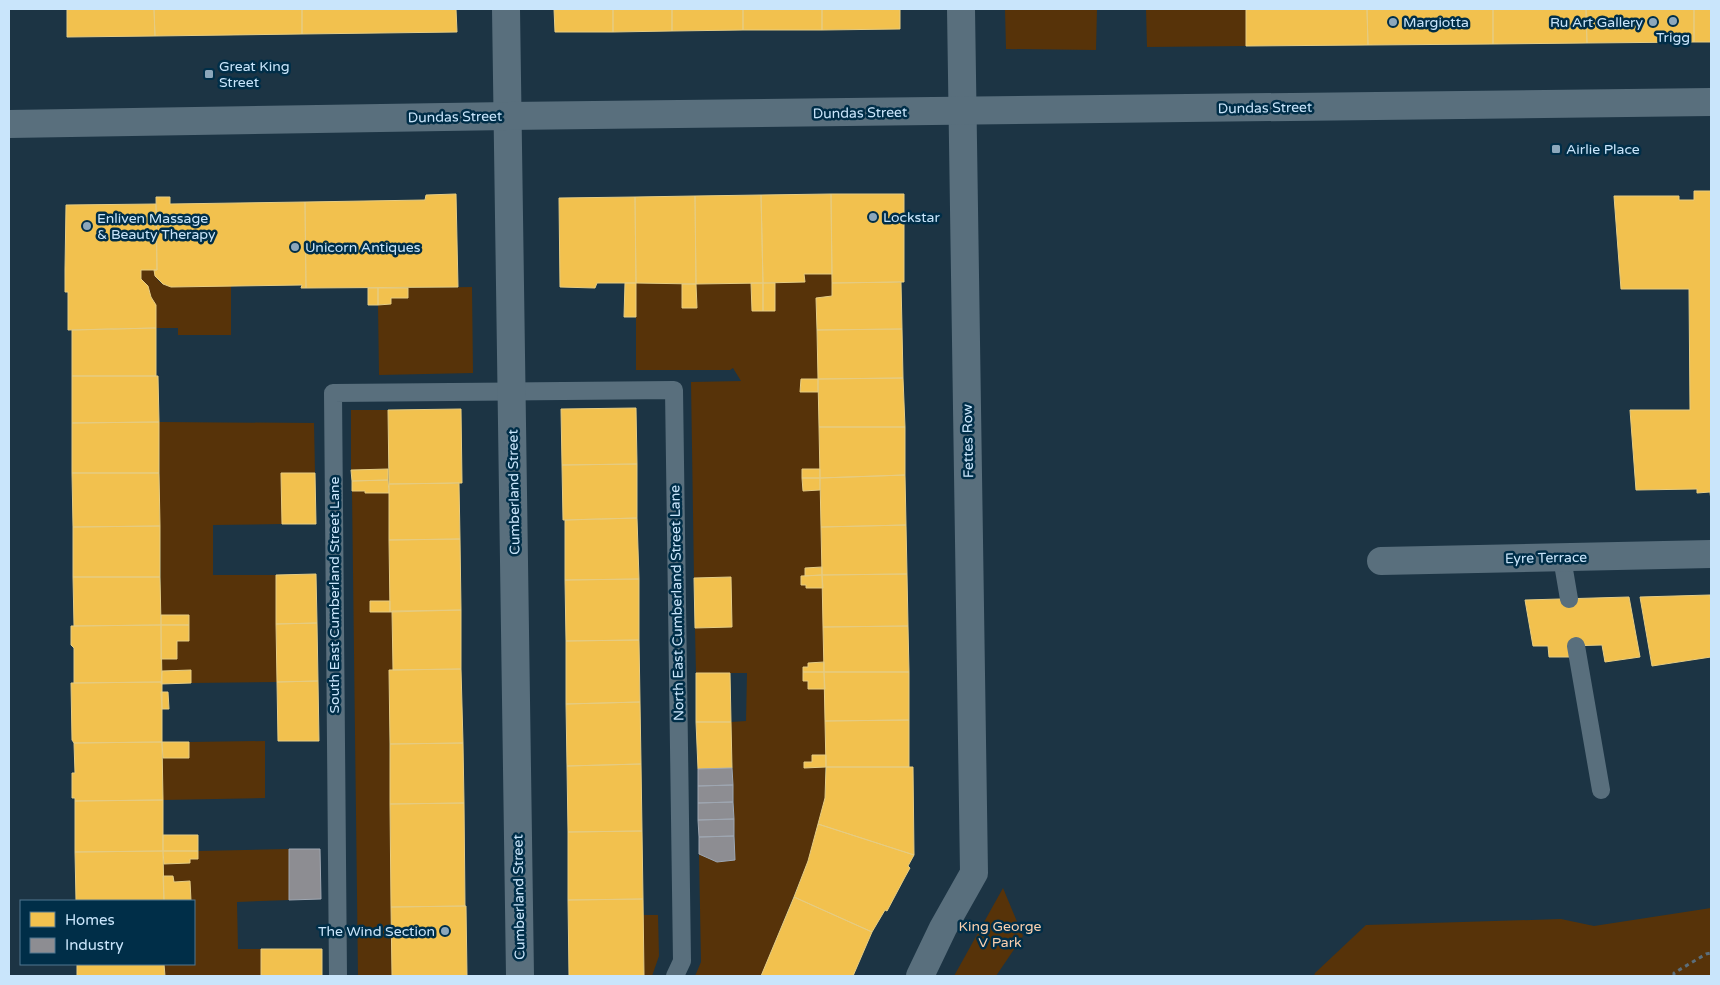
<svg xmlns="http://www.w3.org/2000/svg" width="1720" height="985" viewBox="0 0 1720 985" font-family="'Varela Round',sans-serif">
  <rect width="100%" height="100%" fill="#1c3444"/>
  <path fill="#573309" d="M1005 9H1097L1096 50 1006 49Z
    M1146 9H1246V46L1147 47Z
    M141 270H154C156 279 159 283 167 286H231V335H178V328H156V305L151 297 148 286 141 279Z
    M804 274H832V296L816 299 818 379 801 380 800 392H818L820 469H802L803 491 820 490 822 567 805 568V576H801V584L806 585V588H823L824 662 808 663V667H803V681H808V689H825L826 755H812V762L804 763V768L825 767V798L808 861 761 976H695L701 962 699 854 717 862 735 860 731 722 746 721 747 673H696L695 628 732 627 731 577 694 578 691 382 741 381 733 368 730 370H636V283L682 284V308L697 307 696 284 751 283 752 311H775V283L804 282Z
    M472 287 473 373 379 375 378 305 391 304V298H408V288Z
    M351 410H388V469L351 470Z
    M159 422 314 423 315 473H282V524L213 525V575H276L277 682 191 683V670L162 671 161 659H177V641H189V615H161Z
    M352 491H365V493H389L390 601H371L392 611 393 670 389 671 392 976H358Z
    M265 741V798L163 800V758H189V742Z
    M289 849V900L237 902 238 949H261V976H165L164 964H194V901H191L190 881 174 882 173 876H163L164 864 189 863 190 859H198V851Z
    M1003 888 1023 936 996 976H954Z
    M1711 908V976H1314L1315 973 1366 925 1561 919 1594 926Z
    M643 915H658L659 956 652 976H644Z"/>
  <path fill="#f2c14e" stroke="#e6cc82" d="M67 9H154L155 36 67 37Z
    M154 9H302V34L155 36Z
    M302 9H456L457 32 302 34Z
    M554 9H613V32H555Z
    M613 9H672V31L613 32Z
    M672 9H743V30L672 31Z
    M743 9H822V30H743Z
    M822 9H900V29L822 30Z
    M1246 9H1367L1368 45 1246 46Z
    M1367 9H1493V44L1368 45Z
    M1493 9H1586L1587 43 1493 44Z
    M1586 9H1694V42L1587 43Z
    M1694 9H1711V42H1694Z
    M1694 191H1711V501L1710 492 1697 493V489L1636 490 1630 410H1690L1689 289H1621L1614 196H1679V200H1694Z
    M456 194 458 287 306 288 305 202 425 200 426 195Z
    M831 194H904V282L832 283Z
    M831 194 832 274H804L805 282 763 283 761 195Z
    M761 195 763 283 696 284 695 196Z
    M695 196 696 284 636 283 635 197Z
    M156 197H170V204L305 202 306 288H301L302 285 171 287 163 284 155 276 154 270H157Z
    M635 197 636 283H597L595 288 560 287 559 198Z
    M156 204 157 270H141V279L148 286 151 297 156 305V328L68 330V292H65V269L66 205Z
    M901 282 902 329 817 330 816 298 832 296V283Z
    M625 283H636V317H624Z
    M751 283H763V311H752Z
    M763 283H775V311H763Z
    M682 284H696L697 308H682Z
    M368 288H378V305H368Z
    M378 288H408V298H391V304L378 305Z
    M156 328V376H72V330Z
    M902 329 903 378 818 379 817 330Z
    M72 376H158L159 422 72 423Z
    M903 378 905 427H819L818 379Z
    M801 379H818V392H800Z
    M636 408 637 464 562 465 561 409Z
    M461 409 462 483 389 484 388 410Z
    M159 422V473H72V423Z
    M819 427H905V475L820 478Z
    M637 464V518L563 520 562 465Z
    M388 469V480L352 481 351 470Z
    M802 469H820V478H802Z
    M72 473H159L160 526 73 527Z
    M281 473H315L316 524H282Z
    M905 475 906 525 821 527 820 478Z
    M802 478H820V490L803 491Z
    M388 480 389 493H365V491H352V481Z
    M459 483 460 539 389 540V484Z
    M637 518 639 579 565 580V520Z
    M906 525 907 574 822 575 821 527Z
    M160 526V577H73V527Z
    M460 539 461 610 390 612 389 540Z
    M822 567V575L805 576V568Z
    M316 574 317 623 276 624V575Z
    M907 574 908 626 823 627 822 575Z
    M822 575 823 588H806V585H801V576Z
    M73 577H160L161 625 74 626Z
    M731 577 732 627 695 628 694 578Z
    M639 579V640L566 641 565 580Z
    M1710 595 1711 603V657L1652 666 1640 597Z
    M1629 597 1640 657 1605 662 1602 645 1568 646 1570 657H1549L1548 646H1533L1525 600Z
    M370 601H390V612H370Z
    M461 610V669L393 670 392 611Z
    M161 615H189V625H161Z
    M317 623 318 681 277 682 276 624Z
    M161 625 162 682 74 683V648L71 645V626Z
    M161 625H189V641H177V659H161Z
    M908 626 909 672H824L823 627Z
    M639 640 640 702 566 704V641Z
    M824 662V672H803V667H808V663Z
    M461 669 463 743 390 744 389 670Z
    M191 670V683L161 684 162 671Z
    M803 672H824L825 689H808V681H803Z
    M824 672H909V720L825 721Z
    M696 673H730L731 722H696Z
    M318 681 319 741H278L277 682Z
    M162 682V742L74 743 72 740 71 683Z
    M161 692H168L169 709H162Z
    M640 702 641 764 567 766 566 704Z
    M909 720V767H826L825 721Z
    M696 722H731L732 768 698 769Z
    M162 742 163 800 75 801V798H72V773H75L74 743Z
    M162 742H189V758H163Z
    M463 743 464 803 390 804V744Z
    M812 755H826V767L804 768V762H812Z
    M641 764 642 831 568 832 567 766Z
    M826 767H913L914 855 818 824 825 798Z
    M163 800V851L75 852V801Z
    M464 803 465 906 391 907 390 804Z
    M818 824 914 855 908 866 910 868 905 877 887 911 885 910 872 932 794 897 808 861Z
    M642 831 643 899 568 900V832Z
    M163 835H198V851H163Z
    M163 851 164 901H76L75 852Z
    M163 851H198V859H190V863L164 864Z
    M163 876H173L174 882 190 881 191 901H164Z
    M794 897 872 932 853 976H761Z
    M643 899 644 976H569L568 900Z
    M466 906 467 976H392L391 907Z
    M261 949H322V976H261Z
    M77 964H164L165 976H77Z"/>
  <path fill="#8d8d92" stroke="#9fa7b2" d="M732 768 733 785 698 786V769Z
    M733 785V802L698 803V786Z
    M733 802 734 819 698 820V803Z
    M734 819V836L699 837 698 820Z
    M734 836 735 860 717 862 699 854V837Z
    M289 849H320L321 899 289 900Z"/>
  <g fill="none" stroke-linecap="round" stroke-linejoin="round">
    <path stroke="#5b6e7b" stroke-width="3" stroke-dasharray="4 4" stroke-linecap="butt" d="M1674 976V973L1706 954 1711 953"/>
    <path stroke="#596f7d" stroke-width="18" d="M1562 558 1569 599
      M1576 646 1601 790
      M338 976 333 393 674 390 682 961 675 976"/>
    <path stroke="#596f7d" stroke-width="28" d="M506 9 520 976
      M1381 561 1711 554
      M920 976 943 928 974 873 961 9"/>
    <path stroke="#596f7d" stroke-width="28" d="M9 124 508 116 1711 102"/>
  </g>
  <g fill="#8ca7bb" stroke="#002e48" stroke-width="2">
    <circle cx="1673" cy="21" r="5"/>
    <circle cx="1393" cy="22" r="5"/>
    <circle cx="1653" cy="22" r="5"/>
    <rect x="204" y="69" width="10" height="10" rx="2.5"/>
    <rect x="1551" y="144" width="10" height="10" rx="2.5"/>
    <circle cx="873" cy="217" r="5"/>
    <circle cx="87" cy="226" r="5"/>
    <circle cx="295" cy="247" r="5"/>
    <circle cx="445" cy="931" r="5"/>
  </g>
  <g text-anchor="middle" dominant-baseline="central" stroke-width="5" stroke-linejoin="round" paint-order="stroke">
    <g font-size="14" fill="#c9e5fb" stroke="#002e48" text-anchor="start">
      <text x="1403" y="22">Margiotta</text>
      <text x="1643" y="22" text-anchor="end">Ru Art Gallery</text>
      <text x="1673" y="37" text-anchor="middle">Trigg</text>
      <text x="219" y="66">Great King<tspan x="219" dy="16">Street</tspan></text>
      <text x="1566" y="149">Airlie Place</text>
      <text x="883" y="217">Lockstar</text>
      <text x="97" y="218">Enliven Massage<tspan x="97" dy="16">&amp; Beauty Therapy</tspan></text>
      <text x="305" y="247">Unicorn Antiques</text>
      <text x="435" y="931" text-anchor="end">The Wind Section</text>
    </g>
    <g font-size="14" fill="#c9e5fb" stroke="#002e48">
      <text transform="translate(1265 108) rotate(-1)">Dundas Street</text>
      <text transform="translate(860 113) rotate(-1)">Dundas Street</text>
      <text transform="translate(455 117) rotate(-1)">Dundas Street</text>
      <text transform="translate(968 441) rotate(-91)">Fettes Row</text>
      <text transform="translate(514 492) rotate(-91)">Cumberland Street</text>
      <text transform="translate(1546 558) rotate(-1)">Eyre Terrace</text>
      <text transform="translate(334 595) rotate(-90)">South East Cumberland Street Lane</text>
      <text transform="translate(677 603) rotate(-91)">North East Cumberland Street Lane</text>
      <text transform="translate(519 897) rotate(-91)">Cumberland Street</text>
    </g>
    <g font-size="14" fill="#fbd1af" stroke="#002e48">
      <text x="1000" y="926">King George<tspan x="1000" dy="16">V Park</tspan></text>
    </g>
  </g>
  <rect width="1720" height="985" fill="none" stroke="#c9e5fb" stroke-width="20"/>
  <rect x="20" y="900" width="175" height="65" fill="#002e48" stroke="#507790"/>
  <rect x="30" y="912" width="25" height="15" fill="#f2c14e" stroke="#507790"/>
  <text x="65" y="925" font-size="15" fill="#c9e5fb">Homes</text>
  <rect x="30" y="938" width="25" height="15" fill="#8d8d92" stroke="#507790"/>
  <text x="65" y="950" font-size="15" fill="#c9e5fb">Industry</text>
</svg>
